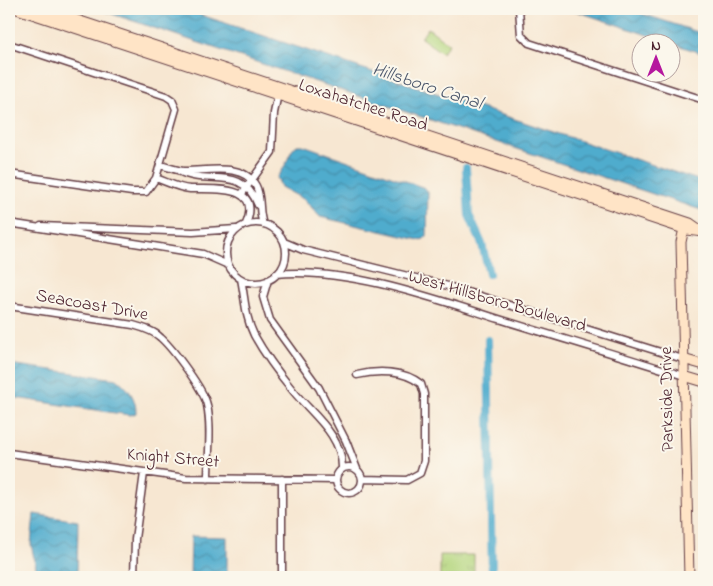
<svg xmlns="http://www.w3.org/2000/svg" width="713" height="586" viewBox="0 0 713 586" font-family="'Indie Flower',sans-serif">
  <defs>
    <pattern id="park-tufts" width="24" height="20" patternUnits="userSpaceOnUse" patternTransform="scale(1.25)"><rect width="24" height="20" fill="#b3d57d"/><path d="M3 7l-1-3M5 7V3M7 7l1-3M15 17l-1-3M17 17v-4M19 17l1-3" fill="none" stroke="#9bb66c"/></pattern>
    <pattern id="water-waves" width="16" height="10" patternUnits="userSpaceOnUse" patternTransform="scale(1.25)"><rect width="16" height="10" fill="#4faccd"/><path d="M0 5q4-4 8 0t8 0" fill="none" stroke="#448ba7"/></pattern>
  </defs>
  <rect width="100%" height="100%" fill="#fbf7ec"/>
  <filter id="ink" filterUnits="userSpaceOnUse"><feTurbulence type="fractalNoise" baseFrequency=".02" numOctaves="2"/><feDisplacementMap in="SourceGraphic" scale="10" xChannelSelector="R" yChannelSelector="G"/><feConvolveMatrix kernelMatrix="1 2 1 2 8 2 1 2 1" color-interpolation-filters="sRGB"/></filter>
  <filter id="wash" filterUnits="userSpaceOnUse"><feTurbulence type="fractalNoise" baseFrequency=".0096" numOctaves="4" result="noise"/><feDisplacementMap in="SourceGraphic" scale="20" xChannelSelector="R" yChannelSelector="G"/><feGaussianBlur stdDeviation="1.12" result="paint"/><feColorMatrix in="noise" values="0 0 0 0 0 0 0 0 0 0 0 0 0 0 0 0 0 1.4 0 .05"/><feComposite in="paint" operator="in"/></filter>
  <g filter="url(#wash)">
    <rect width="100%" height="100%" fill="#f7e7d2"/>
    <path fill="#b3d57d" stroke="#7e7a54" d="M428 28 449 44 442 53 421 38Z"/>
    <path fill="url(#park-tufts)" stroke="#7e7a54" d="M440 555H474V577H440Z"/>
    <path fill="url(#water-waves)" stroke="#4c667c" d="M97 9H183L704 182V211Z
      M570 9H628L704 34V54Z
      M297 145H303L425 188 428 192 427 236 424 239 419 240 320 217 305 200 281 187 277 177C286 169 289 150 297 145Z
      M9 364 117 379C129 389 136 397 136 413L131 415 115 413 9 397Z
      M34 514 78 521 77 577H38L31 544Z
      M191 536 227 537V577H190Z"/>
    <g fill="none" stroke-linecap="round" stroke-linejoin="round">
      <path stroke="#4faccd" stroke-width="8" d="M466 168 469 215 482 244 489 274
        M488 340 492 577"/>
    </g>
  </g>
  <g filter="url(#ink)">
    <g fill="none" stroke-linecap="round" stroke-linejoin="round">
      <defs>
        <path id="street" d="M519 9 521 35 529 43 704 100
          M9 44 166 96 172 100 176 109 156 178 146 192H132L9 174
          M160 165C168 167 175 170 183 171 205 172 243 161 256 186 262 198 258 211 263 224
          M179 171C208 187 241 163 258 205
          M156 178C167 182 178 188 190 189 212 190 263 183 246 224
          M241 195 272 152 274 113 278 94
          M9 223 203 254 228 265
          M226 253a30 30 0 1 1 60 0a30 30 0 1 1-60 0Z
          M41 226 193 232 236 229
          M284 242 303 250 448 286 683 359
          M276 274C345 267 433 298 499 319 560 338 622 356 684 376
          M241 279C245 298 245 317 254 335 265 355 280 375 294 392 313 415 343 436 342 469
          M268 280 263 297 270 320 319 388 346 441 357 469
          M9 306 133 325C144 328 154 331 161 338 173 349 204 390 207 405 212 428 208 455 208 479
          M357 375C377 370 404 370 421 384L424 394V461L420 473 407 480 362 479
          M9 453 186 478 336 480
          M336 480a13 13 0 1 1 26 0a13 13 0 1 1-26 0Z
          M134 577 135 539 144 473
          M282 577V479"/>
        <path id="secondary" d="M17 9 687 230 704 232
          M44 9 690 223 700 230
          M685 224 681 242 689 577
          M683 359 704 365
          M684 376 704 382"/>
      </defs>
      <use href="#street" stroke="#643d44" stroke-width="9"/>
      <use href="#secondary" stroke="#643d44" stroke-width="11"/>
      <use href="#street" stroke="#fff" stroke-width="6"/>
      <use href="#secondary" stroke="#ffe4c6" stroke-width="9"/>
    </g>
  </g>
  <g text-anchor="middle" dominant-baseline="central" stroke-width="4" stroke-linejoin="round" paint-order="stroke">
    <g font-size="18" fill="#4a1f2b" stroke="#fbf7ec">
      <text transform="translate(363 106) rotate(18)">Loxahatchee Road</text>
      <text transform="translate(497 302) rotate(16)">West Hillsboro Boulevard</text>
      <text transform="translate(92 306) rotate(10)">Seacoast Drive</text>
      <text transform="translate(668 399) rotate(-91)">Parkside Drive</text>
      <text transform="translate(173 459) rotate(5)">Knight Street</text>
    </g>
    <g font-size="19" font-style="italic" fill="#4c576c" stroke="#fbf7ec">
      <text transform="translate(427 87) rotate(18)">Hillsboro Canal</text>
    </g>
  </g>
  <rect width="713" height="586" fill="none" stroke="#fbf7ec" stroke-width="30"/>
  <g transform="translate(656 58)"><circle r="24" fill="#fbf7ec" stroke="#b4a19f"/>
  <path d="M0-4L9 19L0 12L-9 19Z" fill="#b5179e"/>
  <text y="-8" font-size="14" font-weight="bold" text-anchor="middle" fill="#4a1f2b">N</text>
  </g>
</svg>
